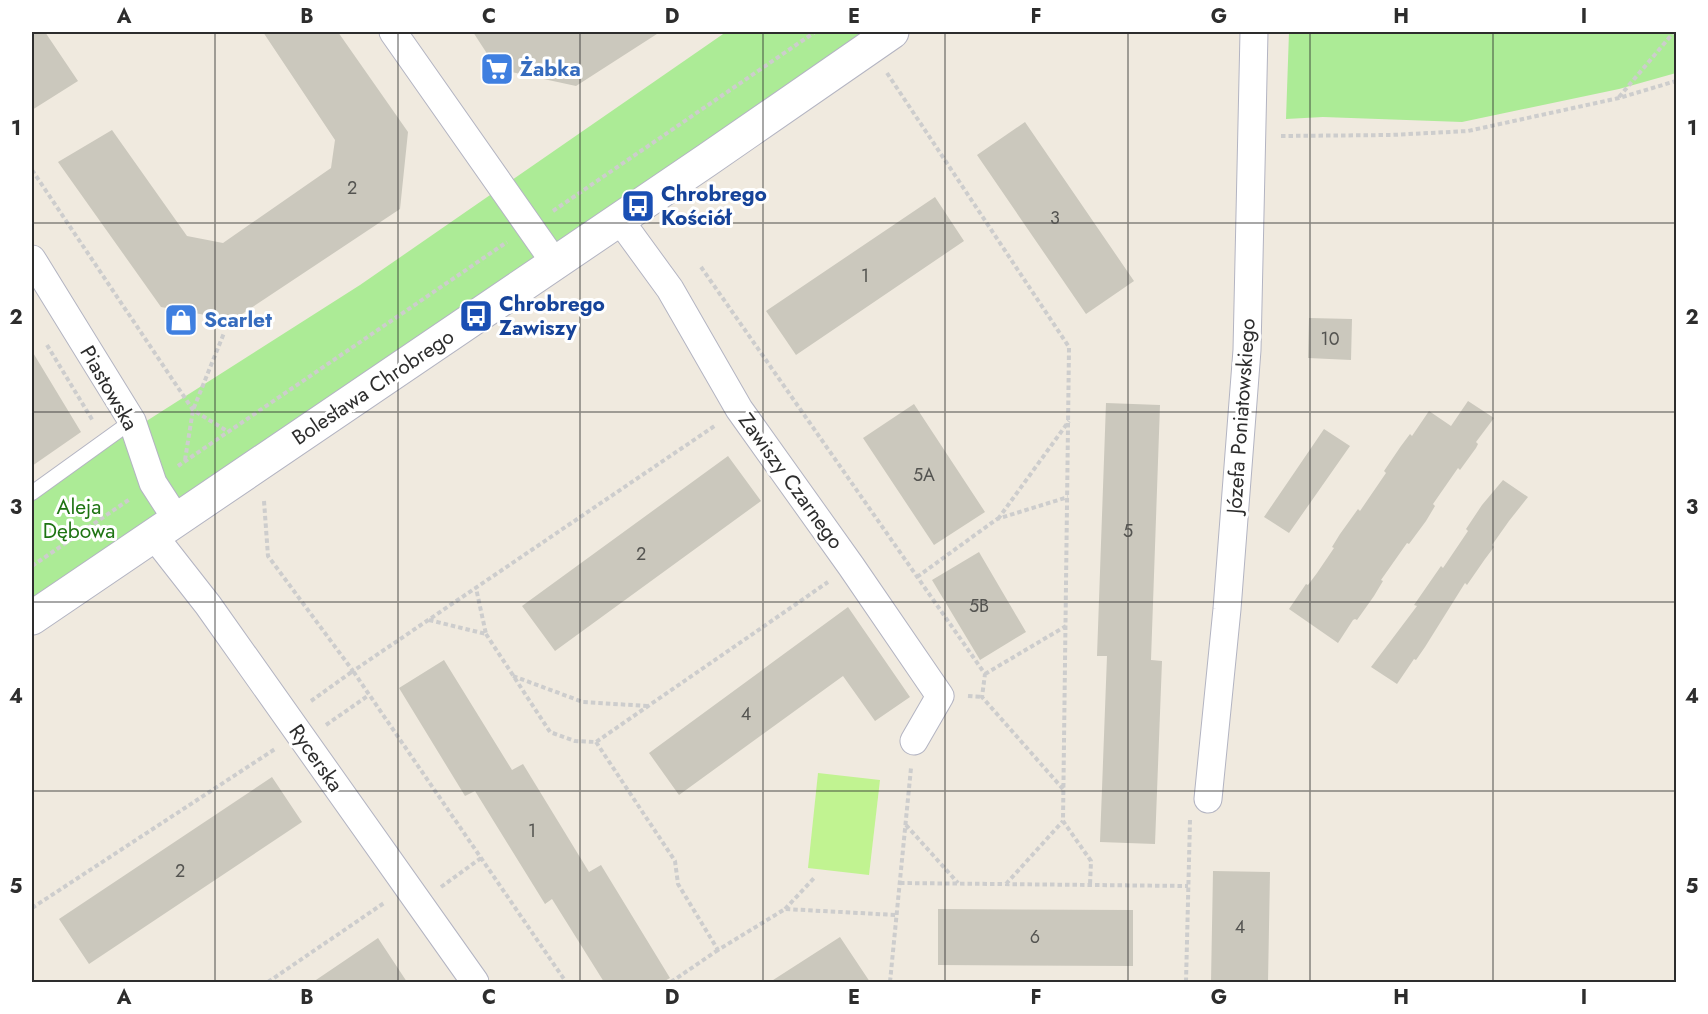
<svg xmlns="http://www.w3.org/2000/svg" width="1708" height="1014" viewBox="0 0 1708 1014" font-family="Jost,sans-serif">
  <rect width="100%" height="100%" fill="#f0eadf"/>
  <path fill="#aceb96" d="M726 32H864L32 607V494L360 285Z
    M1289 32H1676V73L1619 89 1462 122 1323 117 1286 119Z"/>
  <path fill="#c1f391" d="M818 773 880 780 869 875 808 868Z"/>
  <path fill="#cbc8bd" d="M32 32H45L78 81 32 110Z
    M263 32H338L408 132 400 209 233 320 161 307 58 162 112 130 187 236 223 243 331 168 335 140Z
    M473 32H660L576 86 497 69Z
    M1025 122 1134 281 1086 314 977 155Z
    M935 197 964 241 796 355 766 311Z
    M1309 318 1352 319 1351 360 1308 358Z
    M32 351 81 432 32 466Z
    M1468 401 1494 418 1476 442 1478 444 1476 448 1460 470 1458 468 1433 504 1435 506 1426 521 1409 544 1407 543 1381 580 1383 581 1374 596 1357 620 1355 619 1353 620 1338 643 1289 609 1306 584 1308 585 1317 573 1334 548 1332 547 1340 534 1358 509 1360 511 1386 473 1384 471 1401 446 1410 434 1412 436 1429 411 1451 426Z
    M1106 403 1160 405 1151 660 1162 661 1155 844 1100 842 1107 656H1097Z
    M914 404 985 512 934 545 863 438Z
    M1324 429 1350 446 1289 533 1264 517Z
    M728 456 761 501 555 651 522 606Z
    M1503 480 1528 497 1509 521 1492 545 1494 547 1485 559 1467 585 1465 583 1425 647 1416 660 1414 659 1397 684 1371 667 1417 606 1414 605 1441 566 1443 568 1468 531 1466 529 1482 505Z
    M979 552 1026 632 980 660 932 580Z
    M848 607 910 697 875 721 843 676 679 795 649 753Z
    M444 660 512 770 523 764 589 872 601 865 670 978 663 982H604L552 899 545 904 475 791 465 796 399 688Z
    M272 777 302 822 89 964 59 919Z
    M1213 871 1270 872 1268 982H1211Z
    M938 909 1133 910V966L938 965Z
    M840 937 870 982H770Z
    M378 938 407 982H313Z"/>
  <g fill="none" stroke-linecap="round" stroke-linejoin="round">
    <defs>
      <path id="service" d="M32 493 132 421"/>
      <path id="minor" d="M393 32 555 263
        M619 219 670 289 739 409 851 566 940 696 914 741
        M32 259 132 421 153 483 177 520
        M154 536 208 605 475 982
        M1208 799 1227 609 1247 350 1254 32"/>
      <path id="tertiary" d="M32 618 707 160 892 32"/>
    </defs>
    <use href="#service" stroke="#b3b4c2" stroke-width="16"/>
    <use href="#minor" stroke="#b3b4c2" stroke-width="29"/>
    <use href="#tertiary" stroke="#b3b4c2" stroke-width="35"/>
    <path stroke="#cdcdcd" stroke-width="4" stroke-dasharray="4.5 3" stroke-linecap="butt" d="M887 73 1069 347 1063 821 1091 861 1090 885
      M1619 97 1674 32
      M1281 136 1391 135 1468 131 1619 98 1676 81
      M32 170 193 410 227 431
      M553 211 815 32
      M701 267 985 674 982 697 1063 789
      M47 345 93 421
      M185 460 193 410 224 333
      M178 466 507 242
      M264 501 268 556 353 671 716 425
      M998 519 1069 421
      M32 566 130 499
      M917 577 997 519 1068 497
      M429 620 486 634 476 588
      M486 634 550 732 575 741 596 742 828 582
      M985 674 1066 626
      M513 676 583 702 647 706
      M968 696 982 697
      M311 701 353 671 566 982
      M326 725 369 695
      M596 742 675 861 678 884 718 950 785 909 896 915
      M906 825 958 883
      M900 883 1188 886
      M1006 884 1063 821
      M441 887 481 858
      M32 908 275 749
      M785 909 815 877
      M268 982 384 903
      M671 982 718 950
      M890 982 911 768
      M1186 982 1190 820"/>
    <use href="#service" stroke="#fff" stroke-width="14"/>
    <use href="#minor" stroke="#fff" stroke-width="27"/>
    <use href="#tertiary" stroke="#fff" stroke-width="33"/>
  </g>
  <path fill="none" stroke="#2d2d2d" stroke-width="1.5" stroke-opacity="0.55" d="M215 32V982M398 32V982M580 32V982M763 32V982M945 32V982M1128 32V982M1310 32V982M1493 32V982M32 223H1676M32 412H1676M32 602H1676M32 791H1676"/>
  <defs>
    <symbol id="supermarket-square" viewBox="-11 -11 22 22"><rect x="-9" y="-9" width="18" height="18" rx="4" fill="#3f7fe0" stroke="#fff"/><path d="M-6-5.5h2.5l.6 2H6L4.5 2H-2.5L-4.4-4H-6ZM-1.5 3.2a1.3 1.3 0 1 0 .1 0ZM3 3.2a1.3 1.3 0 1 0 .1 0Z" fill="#fff"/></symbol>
    <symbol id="bus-square" viewBox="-11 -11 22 22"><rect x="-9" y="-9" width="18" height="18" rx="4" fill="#1a4fb4" stroke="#fff"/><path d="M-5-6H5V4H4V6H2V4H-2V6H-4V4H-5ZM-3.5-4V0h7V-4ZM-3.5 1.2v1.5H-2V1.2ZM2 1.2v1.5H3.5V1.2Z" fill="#fff"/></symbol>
    <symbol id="shop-square" viewBox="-11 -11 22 22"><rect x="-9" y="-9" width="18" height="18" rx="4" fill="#3f7fe0" stroke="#fff"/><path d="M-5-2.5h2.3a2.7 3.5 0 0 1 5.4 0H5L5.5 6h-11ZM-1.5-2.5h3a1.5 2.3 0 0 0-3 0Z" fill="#fff"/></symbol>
  </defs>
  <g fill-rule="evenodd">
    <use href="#supermarket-square" x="478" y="50" width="38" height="38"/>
    <use href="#bus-square" x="619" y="187" width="38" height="38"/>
    <use href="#bus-square" x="457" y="297" width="38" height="38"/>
    <use href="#shop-square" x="162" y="301" width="38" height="38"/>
  </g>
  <g text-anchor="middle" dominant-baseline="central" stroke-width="6" stroke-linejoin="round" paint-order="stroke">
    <g font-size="18" fill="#545451">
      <text x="352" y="188">2</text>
      <text x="1055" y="218">3</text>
      <text x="865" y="276">1</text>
      <text x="1330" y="339">10</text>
      <text x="924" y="475">5A</text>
      <text x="1128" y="531">5</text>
      <text x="641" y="554">2</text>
      <text x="979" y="606">5B</text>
      <text x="746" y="714">4</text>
      <text x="532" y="831">1</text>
      <text x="180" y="871">2</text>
      <text x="1240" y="927">4</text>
      <text x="1035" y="937">6</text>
    </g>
    <g font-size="21" font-weight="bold" fill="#366cbe" stroke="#fff" text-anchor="start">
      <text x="520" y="69">Żabka</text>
      <text x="204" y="320">Scarlet</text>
    </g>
    <g font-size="21" font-weight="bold" fill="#164399" stroke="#fff" text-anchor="start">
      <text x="661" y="194">Chrobrego<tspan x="661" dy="24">Kościół</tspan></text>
      <text x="499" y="304">Chrobrego<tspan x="499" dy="24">Zawiszy</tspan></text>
    </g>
    <g font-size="21" fill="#2d2d2d" stroke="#fff">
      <text transform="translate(373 387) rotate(-34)">Bolesława Chrobrego</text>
      <text transform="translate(109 388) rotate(60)">Piastowska</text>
      <text transform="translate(1241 416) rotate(-86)">Józefa Poniatowskiego</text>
      <text transform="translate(791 481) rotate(54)">Zawiszy Czarnego</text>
      <text transform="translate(316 758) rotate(55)">Rycerska</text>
    </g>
    <g font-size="21" fill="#1f7413" stroke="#fff">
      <text x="79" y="507">Aleja<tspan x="79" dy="24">Dębowa</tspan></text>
    </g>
  </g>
  <rect width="1708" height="1014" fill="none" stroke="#ffffff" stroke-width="66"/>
  <rect x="33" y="33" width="1642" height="948" fill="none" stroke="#2d2d2d" stroke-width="2"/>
  <g font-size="20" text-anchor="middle" font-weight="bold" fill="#2d2d2d">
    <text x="124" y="23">A</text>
    <text x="307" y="23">B</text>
    <text x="489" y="23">C</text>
    <text x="672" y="23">D</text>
    <text x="854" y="23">E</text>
    <text x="1036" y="23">F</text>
    <text x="1219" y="23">G</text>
    <text x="1401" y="23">H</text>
    <text x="1584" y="23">I</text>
    <text x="16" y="135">1</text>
    <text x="1692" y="135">1</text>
    <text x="16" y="324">2</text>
    <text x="1692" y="324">2</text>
    <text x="16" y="514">3</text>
    <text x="1692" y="514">3</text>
    <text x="16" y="703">4</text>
    <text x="1692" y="703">4</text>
    <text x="16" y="893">5</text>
    <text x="1692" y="893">5</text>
    <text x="124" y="1004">A</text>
    <text x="307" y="1004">B</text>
    <text x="489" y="1004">C</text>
    <text x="672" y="1004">D</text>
    <text x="854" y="1004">E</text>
    <text x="1036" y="1004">F</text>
    <text x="1219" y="1004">G</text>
    <text x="1401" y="1004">H</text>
    <text x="1584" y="1004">I</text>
  </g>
</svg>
